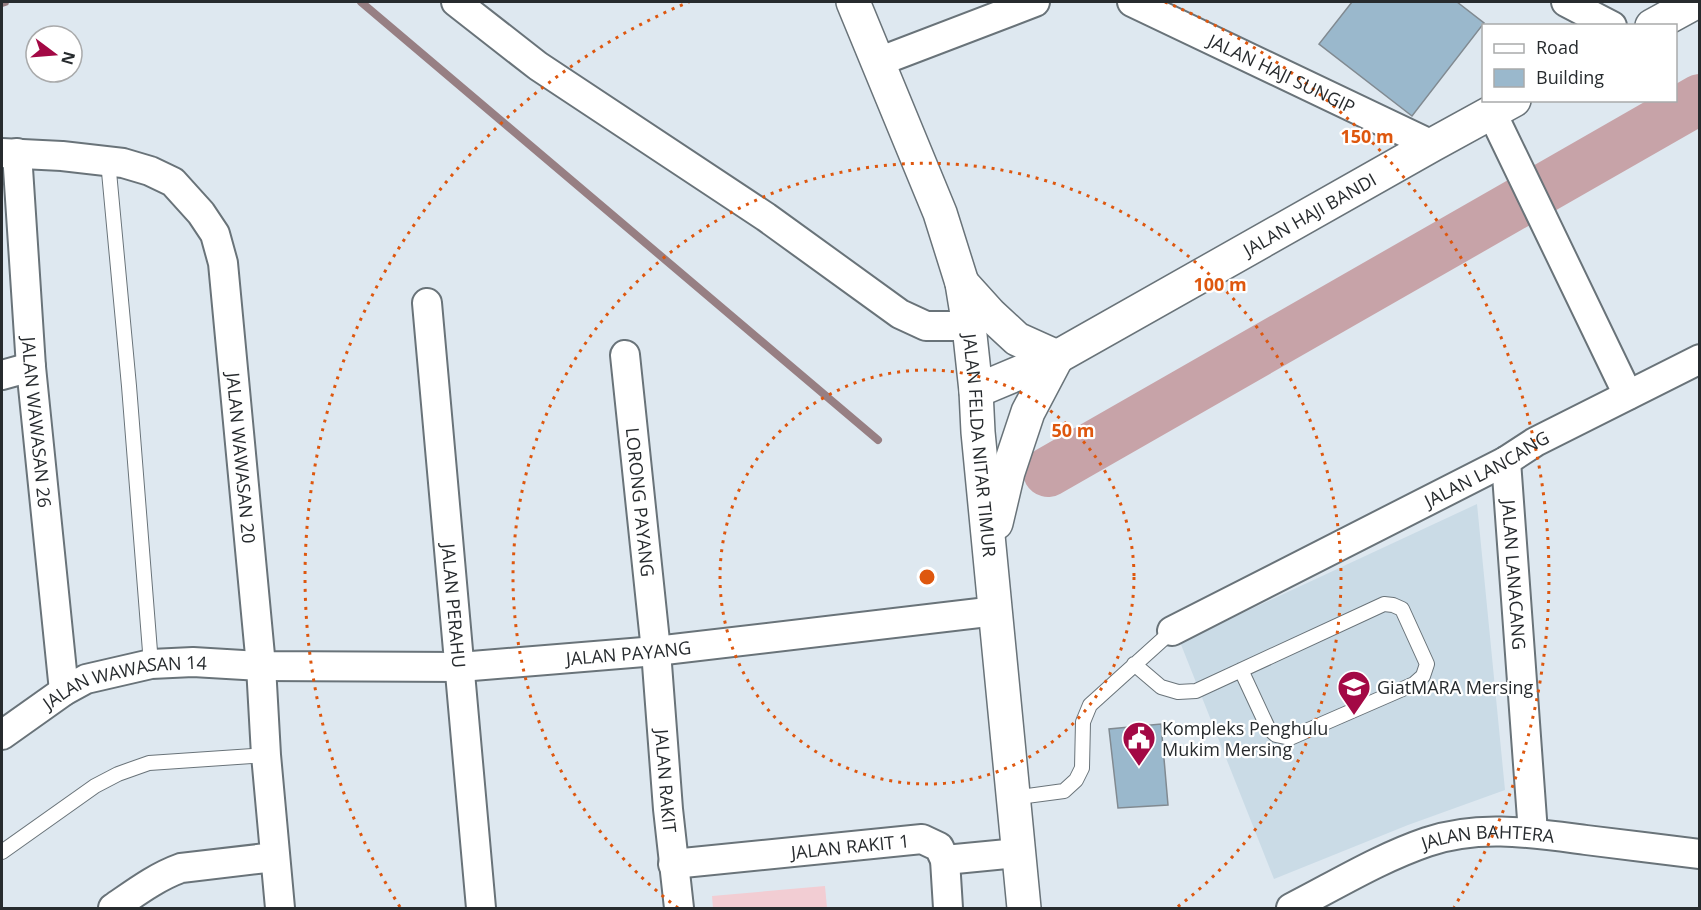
<svg xmlns="http://www.w3.org/2000/svg" width="1701" height="910" viewBox="0 0 1701 910" font-family="'Open Sans',sans-serif">
  <rect width="100%" height="100%" fill="#dee8f0"/>
  <path fill="#cadbe6" d="M1477 504 1505 790 1408 825 1274 879 1180 642Z"/>
  <path fill="#f2cdd3" d="M825 886 827 908H713L712 896Z"/>
  <g fill="none" stroke-linecap="round" stroke-linejoin="round">
    <path stroke="#977f83" stroke-width="8" d="M361 2 878 440
      M2 3 5 2"/>
    <path stroke="#c7a3a8" stroke-width="50" d="M1048 472 1700 99"/>
  </g>
  <path fill="#9ab8cc" stroke="#818a91" stroke-width="1.5" d="M1352 2H1457L1484 23 1412 116 1319 44Z
    M1161 724 1168 805 1118 808 1109 729Z"/>
  <g fill="none" stroke-linecap="round" stroke-linejoin="round">
    <defs>
      <path id="service" d="M108 161 129 386 151 664
        M1134 664 1161 687 1178 692 1196 691 1384 604 1393 605 1402 609 1427 664 1423 676 1414 684 1290 738 1276 735 1268 728 1241 670
        M1012 798 1064 791 1076 780 1082 768 1083 722 1090 705 1172 631
        M2 852 95 786 118 774 149 763 266 755"/>
      <g id="minor">
        <path d="M456 2 538 66 766 217 900 314 926 326H969"/>
        <path id="s1" d="M1132 2 1432 145"/>
        <path d="M1566 2 1612 26"/>
        <path d="M878 62 1035 2"/>
        <path d="M1492 113 1628 395"/>
        <path id="s2" d="M2 153 62 156 123 163 150 171 173 182 201 213 215 234 223 263 261 666 266 755 280 908"/>
        <path id="s3" d="M17 153 31 367 64 691"/>
        <path id="s4" d="M427 303 481 908"/>
        <path id="s5" d="M625 355 656 651 668 809 679 908"/>
        <path d="M2 375 31 367"/>
        <path id="s6" d="M1506 461 1533 833"/>
        <path id="s7" d="M1172 631 1506 461 1535 442 1700 359"/>
        <path id="s8" d="M2 735 64 691 86 679 151 664 193 662 261 666 460 667 656 651 996 611"/>
        <path d="M945 860 1018 853"/>
        <path id="s9" d="M673 864 922 839 939 847 945 860 948 908"/>
        <path d="M113 908C135 893 156 877 181 868L275 857"/>
        <path id="s10" d="M1291 908C1336 885 1380 858 1427 842 1479 824 1533 833 1586 840 1624 845 1662 849 1700 854"/>
      </g>
      <g id="tertiary">
        <path d="M1652 26 1696 2"/>
        <path id="s11" d="M976 391 1057 357 1432 145 1514 100"/>
      </g>
      <g id="secondary">
        <path id="s12" d="M853 2 940 213 962 283 969 326 976 391 978 432 1024 908"/>
        <path d="M962 283 990 314 1017 339 1057 357 1028 412 1008 472 996 523"/>
      </g>
    </defs>
    <use href="#service" stroke="#697379" stroke-width="16"/>
    <use href="#minor" stroke="#697379" stroke-width="32"/>
    <use href="#tertiary" stroke="#697379" stroke-width="36"/>
    <use href="#secondary" stroke="#697379" stroke-width="36"/>
    <use href="#service" stroke="#fff" stroke-width="14"/>
    <use href="#minor" stroke="#fff" stroke-width="28"/>
    <use href="#tertiary" stroke="#fff" stroke-width="33"/>
    <use href="#secondary" stroke="#fff" stroke-width="33"/>
  </g>
  <g fill="none" stroke="#de570e" stroke-width="3" stroke-dasharray="3 6">
    <circle cx="927" cy="577" r="207"/>
    <path d="M678 908A414 414 0 1 1 1176 908"/>
    <path d="M400 907A622 622 0 0 1 689 2M1165 2A622 622 0 0 1 1454 907"/>
  </g>
  <defs>
    <symbol id="university-pin" viewBox="-11 -11 22 30"><path d="M0 17L-7.5 6A9.5 9.5 0 1 1 7.5 6Z" fill="#a30945" stroke="#fff"/><path d="M0-5L7-2L0 1L-7-2ZM-4 1L0 2.5L4 1V4Q0 6-4 4Z" fill="#fff"/></symbol>
    <symbol id="civic-pin" viewBox="-11 -11 22 30"><path d="M0 17L-7.5 6A9.5 9.5 0 1 1 7.5 6Z" fill="#a30945" stroke="#fff"/><path d="M-.6-6.5H3V-4.5H.6V-3L4-1V1h2V6H-6V1h2V-1L-.6-3ZM-1.2 2.5V6h2.4V2.5Z" fill="#fff"/></symbol>
  </defs>
  <g fill-rule="evenodd">
    <use href="#university-pin" x="1335" y="668" width="38" height="52"/>
    <use href="#civic-pin" x="1120" y="719" width="38" height="52"/>
  </g>
  <g text-anchor="middle" dominant-baseline="central" stroke-width="4.5" stroke-linejoin="round" paint-order="stroke">
    <g font-size="18" fill="#272b2e" stroke="#fff">
      <text stroke="none"><textPath href="#s1" startOffset="166">JALAN HAJI SUNGIP</textPath></text>
      <text stroke="none"><textPath href="#s11" startOffset="378">JALAN HAJI BANDI</textPath></text>
      <text stroke="none"><textPath href="#s3" startOffset="270">JALAN WAWASAN 26</textPath></text>
      <text stroke="none"><textPath href="#s12" startOffset="465">JALAN FELDA NITAR TIMUR</textPath></text>
      <text stroke="none"><textPath href="#s2" startOffset="468">JALAN WAWASAN 20</textPath></text>
      <text stroke="none"><textPath href="#s7" startOffset="354">JALAN LANCANG</textPath></text>
      <text stroke="none"><textPath href="#s5" startOffset="148">LORONG PAYANG</textPath></text>
      <text stroke="none"><textPath href="#s6" startOffset="114">JALAN LANACANG</textPath></text>
      <text stroke="none"><textPath href="#s4" startOffset="304">JALAN PERAHU</textPath></text>
      <text stroke="none"><textPath href="#s8" startOffset="646">JALAN PAYANG</textPath></text>
      <text stroke="none"><textPath href="#s8" startOffset="138">JALAN WAWASAN 14</textPath></text>
      <text stroke="none"><textPath href="#s5" startOffset="428">JALAN RAKIT</textPath></text>
      <text stroke="none"><textPath href="#s10" startOffset="213">JALAN BAHTERA</textPath></text>
      <text stroke="none"><textPath href="#s9" startOffset="178">JALAN RAKIT 1</textPath></text>
    </g>
    <g font-size="18" fill="#272b2e" stroke="#fff" text-anchor="start">
      <text x="1377" y="687">GiatMARA Mersing</text>
      <text x="1162" y="728">Kompleks Penghulu<tspan x="1162" dy="21">Mukim Mersing</tspan></text>
    </g>
  </g>
  <circle cx="927" cy="577" r="9" fill="#de570e" stroke="#fff" stroke-width="3"/>
  <g font-size="18" text-anchor="middle" font-weight="bold" fill="#de570e" stroke="#fff" stroke-width="4.5" stroke-linejoin="round" paint-order="stroke">
    <text x="1367" y="143">150 m</text>
    <text x="1220" y="291">100 m</text>
    <text x="1073" y="437">50 m</text>
  </g>
  <rect width="1701" height="910" fill="none" stroke="#272b2e" stroke-width="6"/>
  <rect x="1482" y="24" width="195" height="78" fill="#ffffff" stroke="#a9aaab" stroke-width="1.5"/>
  <rect x="1494" y="44" width="30" height="9" fill="#ffffff" stroke="#a9aaab" stroke-width="1.5"/>
  <text x="1536" y="54" font-size="18" fill="#272b2e">Road</text>
  <rect x="1494" y="69" width="30" height="18" fill="#9ab8cc" stroke="#a9aaab" stroke-width="1.5"/>
  <text x="1536" y="84" font-size="18" fill="#272b2e">Building</text>
  <g transform="translate(54 54) rotate(106)"><circle r="28" fill="#ffffff" stroke="#a9aaab" stroke-width="1.5"/>
  <path d="M0-4.5L10 22L0 15L-10 22Z" fill="#a30945"/>
  <text y="-9" font-size="16" font-weight="bold" text-anchor="middle" fill="#272b2e">N</text>
  </g>
</svg>
